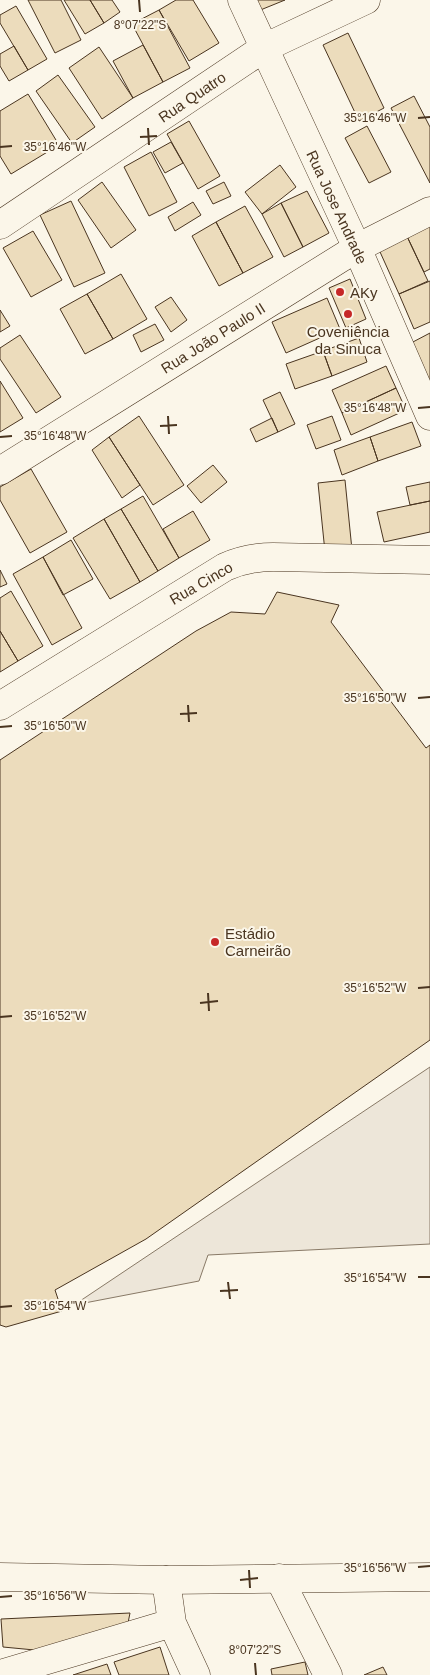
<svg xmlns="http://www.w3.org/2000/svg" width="430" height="1675" viewBox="0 0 430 1675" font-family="Arial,sans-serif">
  <rect width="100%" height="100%" fill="#fbf6e9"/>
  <path fill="#ede6d9" stroke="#887966" d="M430 1067V1244L208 1255 199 1281 74 1305Z"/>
  <path fill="#ecdcbc" stroke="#4a3520" d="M28 0H61L81 40 55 53Z
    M64 0H90L104 23 85 34Z
    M90 0H112L120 12 104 23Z
    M176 0H193L219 43 189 61 159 10Z
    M248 0H285L253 13Z
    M16 6 47 59 28 70 0 23V15Z
    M159 10 190 68 163 82 132 24Z
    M348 33 384 108 359 121 323 45Z
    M143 45 163 82 133 98 113 61Z
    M14 46 28 70 9 81 0 66V54Z
    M99 47 133 98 102 119 69 68Z
    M58 75 95 127 72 143 36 91Z
    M28 94 59 145 11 174 0 156V111Z
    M414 96 430 127V183L391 108Z
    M189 121 220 176 198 189 167 134Z
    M367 126 391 172 369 183 345 138Z
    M171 142 183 163 165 173 153 152Z
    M151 152 177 202 149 216 124 167Z
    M280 165 296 187 262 214 245 192Z
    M102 182 136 230 111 248 78 200Z
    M224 182 231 196 213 204 206 191Z
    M307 191 329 233 303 247 281 203Z
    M71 201 105 273 74 287 40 215Z
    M193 202 201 215 175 231 168 217Z
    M281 203 303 247 284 257 262 214Z
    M245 206 273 257 243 273 216 222Z
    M430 219V269L424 272 404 230Z
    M216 222 243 273 219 286 192 236Z
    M404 230 428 281 399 294 376 243Z
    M33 231 62 280 31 297 3 248Z
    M121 274 147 319 113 339 87 294Z
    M350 279 366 319 346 328 329 288Z
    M430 281V322L414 329 399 294Z
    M87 294 113 339 85 354 60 309Z
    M171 297 187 320 171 332 155 307Z
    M327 298 340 329 286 353 272 322Z
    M0 310 10 326 0 332Z
    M155 324 164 340 141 352 133 335Z
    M430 333V383L411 343Z
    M20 335 61 397 36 413 0 359V348Z
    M359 338 367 362 332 376 323 351Z
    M323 351 332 376 295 389 286 364Z
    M386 366 396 388 342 413 332 390Z
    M0 381 23 418 0 432Z
    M396 388 406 410 351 435 342 413Z
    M280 392 295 424 278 432 263 400Z
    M139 416 184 485 153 505 109 437Z
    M332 416 341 440 316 449 307 425Z
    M272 418 278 432 256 442 250 429Z
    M412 422 421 446 378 461 370 437Z
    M109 437 140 485 122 498 92 450Z
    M370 437 378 461 342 475 334 450Z
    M213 465 227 482 201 503 187 486Z
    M31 469 67 532 30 553 0 500V487Z
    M345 480 352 550 325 552 318 483Z
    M430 482V501L410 505 406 487Z
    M143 496 179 558 158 571 121 509Z
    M430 501V532L384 542 377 512Z
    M121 509 158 571 140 582 104 519Z
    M193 511 210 540 179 558 163 529Z
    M104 519 140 582 110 599 73 538Z
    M71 540 93 579 63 595 43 557Z
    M43 557 82 628 52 645 13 574Z
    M0 570 7 584 0 587Z
    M11 591 43 646 18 661 0 631V598Z
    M277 592 339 605 331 622 426 748 430 745V1040L146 1239 55 1290 62 1311 6 1327 0 1325V760L196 631 231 612 265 614Z
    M0 631 18 661 0 672Z
    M130 1613 128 1623 45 1651 3 1647 1 1619Z
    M160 1647 169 1675H119L114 1662Z
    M305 1662 308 1675H272L271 1669Z
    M107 1664 111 1675H73Z
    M383 1667 387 1675H364Z"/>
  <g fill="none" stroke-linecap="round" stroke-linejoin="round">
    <defs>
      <path id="street" d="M242 0 357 248 430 416
        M0 225 264 48 366 0
        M0 471 357 248 430 211
        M0 706 225 567C241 560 255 557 273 557L430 560
        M279 1578 328 1675
        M166 1580 172 1623 196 1675
        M0 1674 172 1623"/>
      <path id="primary" d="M0 1577 166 1580 430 1577"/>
    </defs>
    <use href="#street" stroke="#4a3520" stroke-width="29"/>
    <use href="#primary" stroke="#4a3520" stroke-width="29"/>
    <use href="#street" stroke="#fbf6e9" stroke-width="28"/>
    <use href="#primary" stroke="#fbf6e9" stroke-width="28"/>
  </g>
  <path fill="none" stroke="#4a3520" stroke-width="2" d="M139 0 140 12M418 118 430 117M148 128 149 145M140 137 157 136M0 147 12 146M418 408 430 407M168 416 169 434M160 426 177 425M0 437 12 436M418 698 430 697M188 705 189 722M180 714 197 713M0 727 12 726M418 988 430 987M208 993 209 1011M200 1003 218 1001M0 1017 12 1016M418 1277H430M228 1282 230 1299M220 1291 238 1290M0 1307 12 1306M418 1567 430 1566M249 1570 250 1588M240 1580 258 1578M0 1597 12 1596M255 1663 256 1675"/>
  <g fill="#c62828" stroke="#fbf6e9" stroke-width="2">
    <circle cx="340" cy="292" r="5"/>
    <circle cx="348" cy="314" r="5"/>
    <circle cx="215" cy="942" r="5"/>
  </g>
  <g text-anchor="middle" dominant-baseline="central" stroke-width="4" stroke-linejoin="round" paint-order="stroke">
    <g font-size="15" fill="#4a3520" stroke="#fbf6e9">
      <text transform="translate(192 97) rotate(-34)">Rua Quatro</text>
      <text transform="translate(337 207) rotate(65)">Rua Jose Andrade</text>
      <text transform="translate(213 338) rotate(-32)">Rua João Paulo II</text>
      <text transform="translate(201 583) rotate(-30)">Rua Cinco</text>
    </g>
    <g font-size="15" fill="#4a3520" stroke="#fbf6e9" text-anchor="start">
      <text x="350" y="292">AKy</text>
      <text x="348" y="331" text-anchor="middle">Coveniência<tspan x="348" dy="17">da Sinuca</tspan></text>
      <text x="225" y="933">Estádio<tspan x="225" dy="17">Carneirão</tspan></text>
    </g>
  </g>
  <g font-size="12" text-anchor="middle" fill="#4a3520" stroke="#fbf6e9" stroke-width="4" stroke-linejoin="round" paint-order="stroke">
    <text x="140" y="29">8°07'22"S</text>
    <text x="375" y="122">35°16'46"W</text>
    <text x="55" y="151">35°16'46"W</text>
    <text x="375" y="412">35°16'48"W</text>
    <text x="55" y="440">35°16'48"W</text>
    <text x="375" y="702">35°16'50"W</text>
    <text x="55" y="730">35°16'50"W</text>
    <text x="375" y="992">35°16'52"W</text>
    <text x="55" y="1020">35°16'52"W</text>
    <text x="375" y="1282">35°16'54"W</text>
    <text x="55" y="1310">35°16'54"W</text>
    <text x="375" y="1572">35°16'56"W</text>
    <text x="55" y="1600">35°16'56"W</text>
    <text x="255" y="1654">8°07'22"S</text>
  </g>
</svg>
